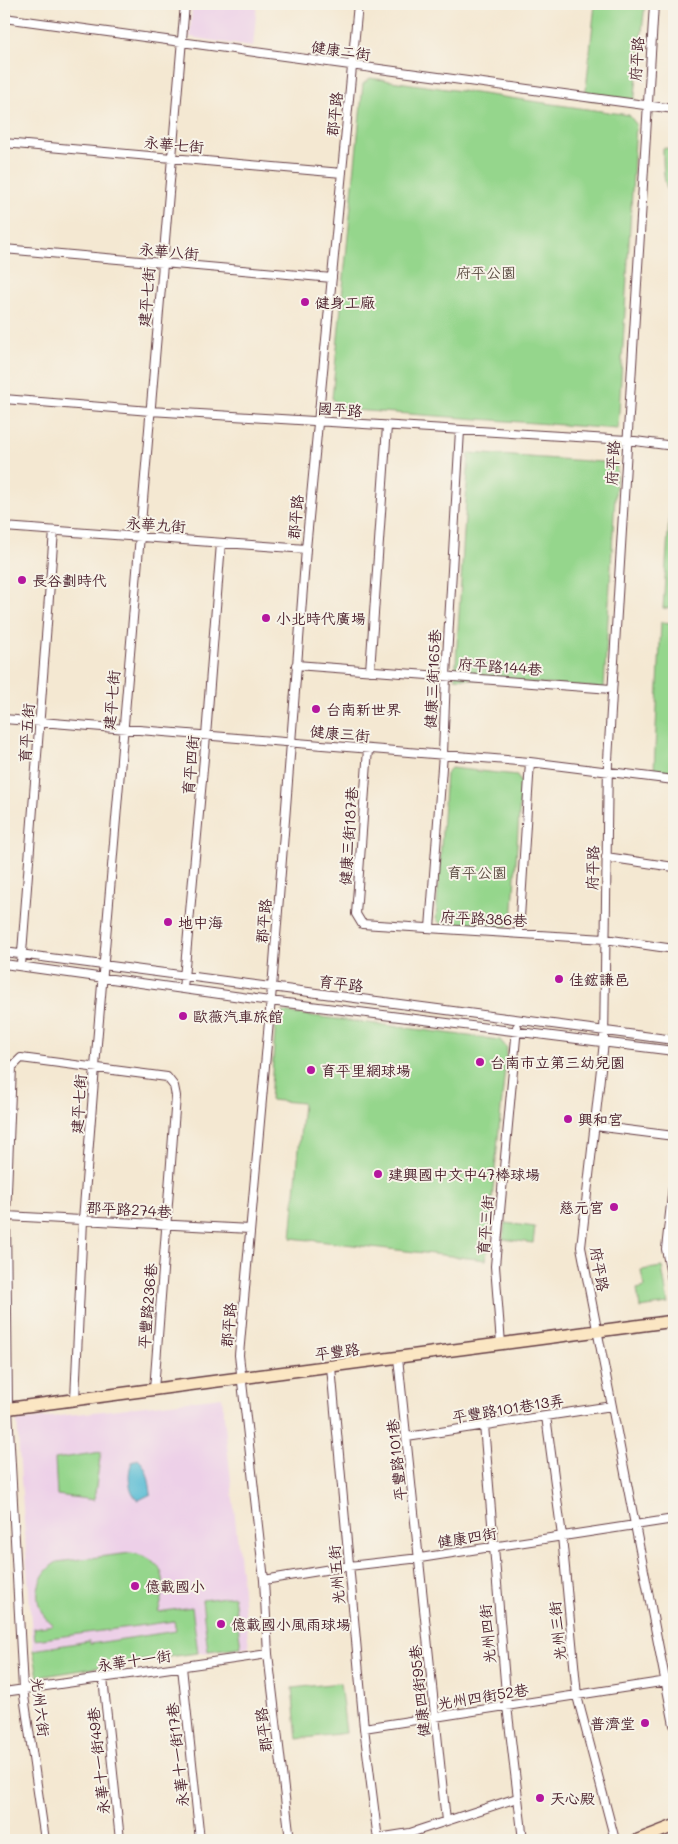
<svg xmlns="http://www.w3.org/2000/svg" width="678" height="1844" viewBox="0 0 678 1844" font-family="Mali,'LXGW WenKai TC',sans-serif">
  <rect width="100%" height="100%" fill="#f7f3e8"/>
  <filter id="ink" filterUnits="userSpaceOnUse"><feTurbulence type="fractalNoise" baseFrequency=".02" numOctaves="2"/><feDisplacementMap in="SourceGraphic" scale="10" xChannelSelector="R" yChannelSelector="G"/><feConvolveMatrix kernelMatrix="1 2 1 2 8 2 1 2 1" color-interpolation-filters="sRGB"/></filter>
  <filter id="wash" filterUnits="userSpaceOnUse"><feTurbulence type="fractalNoise" baseFrequency=".0096" numOctaves="4" result="noise"/><feDisplacementMap in="SourceGraphic" scale="20" xChannelSelector="R" yChannelSelector="G"/><feGaussianBlur stdDeviation="1.12" result="paint"/><feColorMatrix in="noise" values="0 0 0 0 0 0 0 0 0 0 0 0 0 0 0 0 0 1.4 0 .05"/><feComposite in="paint" operator="in"/></filter>
  <g filter="url(#wash)">
    <rect width="100%" height="100%" fill="#f4e8d2"/>
    <path fill="#edd0e8" d="M192 4H257L253 47 190 37Z
      M222 1397 249 1647 138 1661 38 1677 33 1650 17 1421Z"/>
    <path fill="#95d68c" stroke="#707a5c" d="M595 4H645L634 104 585 99Z
      M370 78 629 115 636 124 618 429 339 409 332 398 363 84Z
      M663 148 674 149V205C663 188 663 168 663 148Z
      M469 453 617 463 604 688 455 678Z
      M673 459H674V609L663 608Z
      M661 622 674 623V772L654 771Z
      M451 768 517 775 521 783 512 923 506 927 441 924 436 919 446 773Z
      M282 1012 500 1040 507 1048 486 1260 291 1238 303 1103 270 1100 276 1019Z
      M505 1223 535 1227 533 1243 503 1239Z
      M662 1267 668 1304 640 1308 637 1289 644 1287 641 1270Z
      M101 1452 94 1500 57 1495 55 1459Z
      M131 1553C166 1558 169 1583 158 1612L192 1607 198 1653 138 1661 38 1677 33 1650 89 1641 90 1644 176 1631 174 1621 35 1640 34 1628 53 1625C31 1609 33 1576 57 1562Z
      M234 1596 241 1647 208 1651 202 1600Z
      M340 1683 346 1733 297 1739 292 1688Z"/>
    <path fill="#56bbd4" stroke="#506d80" d="M138 1459C147 1466 150 1483 151 1494L139 1500C128 1494 127 1473 132 1462Z"/>
  </g>
  <g filter="url(#ink)">
    <g fill="none" stroke-linecap="round" stroke-linejoin="round">
      <defs>
        <path id="street" d="M654 4 608 760 604 1042 581 1247 674 1725
          M4 18 674 109
          M4 143 342 173
          M4 249 332 278
          M4 399 150 411 627 440 674 446
          M4 527 306 549
          M296 665 611 689
          M370 671 387 426
          M4 719 530 762 674 780
          M368 749 356 914 362 924 605 939 674 949
          M606 857 674 867
          M430 928 443 754 446 676 460 430
          M519 933 530 762
          M4 952 674 1040
          M4 964 270 1001 674 1051
          M21 966 54 531
          M183 989 206 736 221 543
          M595 1126 674 1136
          M674 1177 666 1249 674 1290
          M6 1216 250 1229
          M501 1344 495 1266 517 1027
          M398 1358 446 1821
          M331 1367 364 1728 378 1840
          M75 1400 83 1220 95 1067 185 4
          M546 1416 562 1536 577 1696 615 1840
          M484 1425 507 1706 523 1840
          M407 1437 612 1406
          M264 1580 349 1566 420 1558 674 1519
          M182 1667 200 1840
          M103 1678 120 1840
          M4 1692 268 1654
          M364 1728 674 1680
          M378 1838 410 1833 517 1798
          M45 1840 23 1689 8 1409 6 1216 12 1067 21 1058 167 1077 174 1086 176 1096 154 1390
          M290 1840 268 1654 264 1580 239 1355 272 988 306 549 358 4"/>
        <path id="secondary" d="M4 1409 674 1321
          M638 1840 674 1826"/>
      </defs>
      <use href="#street" stroke="#643d44" stroke-width="10"/>
      <use href="#secondary" stroke="#643d44" stroke-width="14"/>
      <use href="#street" stroke="#fff" stroke-width="8"/>
      <use href="#secondary" stroke="#fbe6c3" stroke-width="11"/>
    </g>
  </g>
  <g fill="#b5179e" stroke="#f7f3e8" stroke-width="2">
    <circle cx="305" cy="302" r="5"/>
    <circle cx="22" cy="580" r="5"/>
    <circle cx="266" cy="618" r="5"/>
    <circle cx="316" cy="709" r="5"/>
    <circle cx="168" cy="922" r="5"/>
    <circle cx="559" cy="979" r="5"/>
    <circle cx="183" cy="1016" r="5"/>
    <circle cx="480" cy="1062" r="5"/>
    <circle cx="311" cy="1070" r="5"/>
    <circle cx="568" cy="1119" r="5"/>
    <circle cx="378" cy="1174" r="5"/>
    <circle cx="614" cy="1207" r="5"/>
    <circle cx="135" cy="1586" r="5"/>
    <circle cx="221" cy="1624" r="5"/>
    <circle cx="645" cy="1723" r="5"/>
    <circle cx="540" cy="1798" r="5"/>
  </g>
  <g text-anchor="middle" dominant-baseline="central" stroke-width="4" stroke-linejoin="round" paint-order="stroke">
    <g font-size="15" fill="#4a1f2b" stroke="#f7f3e8">
      <text transform="translate(341 50) rotate(8)">健康二街</text>
      <text transform="translate(636 59) rotate(-86)">府平路</text>
      <text transform="translate(334 114) rotate(-84)">郡平路</text>
      <text transform="translate(174 144) rotate(5)">永華七街</text>
      <text transform="translate(169 251) rotate(5)">永華八街</text>
      <text transform="translate(146 297) rotate(-85)">建平七街</text>
      <text transform="translate(340 409) rotate(4)">國平路</text>
      <text transform="translate(612 463) rotate(-87)">府平路</text>
      <text transform="translate(295 517) rotate(-85)">郡平路</text>
      <text transform="translate(156 524) rotate(4)">永華九街</text>
      <text transform="translate(500 666) rotate(4)">府平路144巷</text>
      <text transform="translate(432 679) rotate(-87)">健康三街165巷</text>
      <text transform="translate(111 700) rotate(-85)">建平七街</text>
      <text transform="translate(26 733) rotate(-86)">育平五街</text>
      <text transform="translate(340 733) rotate(5)">健康三街</text>
      <text transform="translate(190 765) rotate(-85)">育平四街</text>
      <text transform="translate(348 836) rotate(-86)">健康三街187巷</text>
      <text transform="translate(592 868) rotate(-89)">府平路</text>
      <text transform="translate(484 918) rotate(3)">府平路386巷</text>
      <text transform="translate(263 921) rotate(-85)">郡平路</text>
      <text transform="translate(341 983) rotate(7)">育平路</text>
      <text transform="translate(78 1104) rotate(-86)">建平七街</text>
      <text transform="translate(129 1209) rotate(3)">郡平路274巷</text>
      <text transform="translate(485 1225) rotate(-85)">育平三街</text>
      <text transform="translate(600 1269) rotate(80)">府平路</text>
      <text transform="translate(147 1306) rotate(-85)">平豐路236巷</text>
      <text transform="translate(228 1325) rotate(-85)">郡平路</text>
      <text transform="translate(337 1351) rotate(-7)">平豐路</text>
      <text transform="translate(508 1408) rotate(-9)">平豐路101巷13弄</text>
      <text transform="translate(396 1460) rotate(-96)">平豐路101巷</text>
      <text transform="translate(467 1537) rotate(-9)">健康四街</text>
      <text transform="translate(336 1575) rotate(-95)">光州五街</text>
      <text transform="translate(557 1631) rotate(-96)">光州三街</text>
      <text transform="translate(487 1634) rotate(-95)">光州四街</text>
      <text transform="translate(134 1660) rotate(-8)">永華十一街</text>
      <text transform="translate(419 1691) rotate(-96)">健康四街95巷</text>
      <text transform="translate(483 1696) rotate(-9)">光州四街52巷</text>
      <text transform="translate(41 1707) rotate(83)">光州六街</text>
      <text transform="translate(263 1730) rotate(-97)">郡平路</text>
      <text transform="translate(177 1755) rotate(-96)">永華十一街17巷</text>
      <text transform="translate(98 1761) rotate(-96)">永華十一街49巷</text>
    </g>
    <g font-size="15" fill="#5d4d43" stroke="#f7f3e8">
      <text x="486" y="272">府平公園</text>
      <text x="477" y="872">育平公園</text>
    </g>
    <g font-size="15" fill="#4a1f2b" stroke="#f7f3e8" text-anchor="start">
      <text x="315" y="302">健身工廠</text>
      <text x="32" y="580">長谷劃時代</text>
      <text x="276" y="618">小北時代廣場</text>
      <text x="326" y="709">台南新世界</text>
      <text x="178" y="922">地中海</text>
      <text x="569" y="979">佳鋐謙邑</text>
      <text x="193" y="1016">歐薇汽車旅館</text>
      <text x="490" y="1062">台南市立第三幼兒園</text>
      <text x="321" y="1070">育平里網球場</text>
      <text x="578" y="1119">興和宮</text>
      <text x="388" y="1174">建興國中文中47棒球場</text>
      <text x="604" y="1207" text-anchor="end">慈元宮</text>
      <text x="145" y="1586">億載國小</text>
      <text x="231" y="1624">億載國小風雨球場</text>
      <text x="635" y="1723" text-anchor="end">普濟堂</text>
      <text x="550" y="1798">天心殿</text>
    </g>
  </g>
  <rect width="678" height="1844" fill="none" stroke="#f7f3e8" stroke-width="20"/>
</svg>
